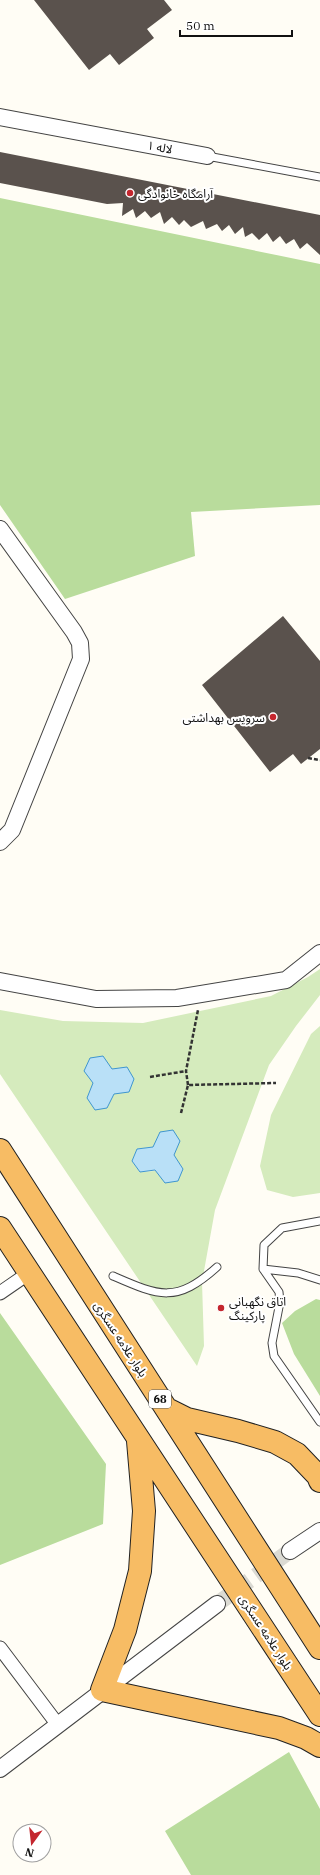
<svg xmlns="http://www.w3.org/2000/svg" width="320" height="1875" viewBox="0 0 320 1875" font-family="'IBM Plex Serif','Noto Sans Arabic',serif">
  <rect width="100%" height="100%" fill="#fffdf5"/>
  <path fill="#d5ebbd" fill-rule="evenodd" d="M320 969V995L296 1026 269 1065 215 1210 202 1282 204 1346 197 1366 0 1074V1010L63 1021 143 1023 271 996 308 977ZM153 1147 174 1155 183 1169 140 1172 132 1161 137 1149Z
    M320 1026V1193L293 1197 267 1190 260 1166 271 1115 311 1034Z"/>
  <path fill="#b9dc9c" d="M0 198 320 264V505L191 512 195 556 65 599 0 505Z
    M316 1299 320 1300V1396L294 1354 282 1323 295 1311Z
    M0 1313 106 1464 103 1524 0 1565Z
    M289 1752 320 1809V1875H191L165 1831Z"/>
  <path fill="#b9e0f7" stroke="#3f96cf" d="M103 1056 112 1069 127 1067 134 1079 129 1092 114 1094 107 1108 95 1110 87 1098 93 1083 84 1071 90 1058Z
    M173 1130 180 1141 174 1155 183 1169 178 1181 165 1183 155 1170 140 1172 132 1161 137 1149 153 1147 160 1132Z"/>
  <path fill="#5a524d" d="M34 0H164L172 10 147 29 154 38 119 65 110 54 89 70Z
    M0 152 320 215V255L307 243 300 249 294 239 286 244 280 236 273 242 267 233 259 240 252 233 245 237 243 227 235 234 229 225 222 231 217 224 206 229 203 221 191 227 184 220 179 225 172 217 164 224 160 212 151 218 145 211 136 218 133 209 122 216 123 203 107 204 0 183Z
    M283 616 320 661V749L301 764 293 754 270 772 202 685Z"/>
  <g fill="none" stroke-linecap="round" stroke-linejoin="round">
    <path stroke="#dbdad3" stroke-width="16" stroke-dasharray="16 8" stroke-linecap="butt" d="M217 1604 290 1551"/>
    <defs>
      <path id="service" d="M207 156 320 177
        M320 1221 282 1228 264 1245 263 1269 279 1292 280 1302 272 1343 274 1356 320 1422
        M263 1269 298 1273 320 1280
        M113 1276C159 1296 176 1304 217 1267"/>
      <path id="minor" d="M0 1293 29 1273
        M0 1648 58 1725"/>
      <path id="tertiary" d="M0 117 207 156
        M0 529 74 632 80 643 81 659 12 830 0 842
        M0 981 96 999 177 998 286 980 320 953
        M290 1551 320 1531
        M0 1769 217 1604"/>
      <path id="trunk" d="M0 1150 320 1648
        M0 1228 320 1715
        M167 1409 187 1419 238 1431 275 1442 297 1454 318 1476 320 1481
        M138 1441 144 1511 140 1571 125 1630 102 1690 279 1728 306 1738 320 1746"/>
    </defs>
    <use href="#service" stroke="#444" stroke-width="9"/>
    <use href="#minor" stroke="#444" stroke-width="15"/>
    <use href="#tertiary" stroke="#444" stroke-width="18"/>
    <use href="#trunk" stroke="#222" stroke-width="24"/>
    <path stroke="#333" stroke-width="2.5" stroke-dasharray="4 2" stroke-linecap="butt" d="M308 758 320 760
      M150 1077 186 1071
      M188 1085 186 1071 198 1010
      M181 1113 188 1085 276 1083"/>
    <use href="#service" stroke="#fff" stroke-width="7"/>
    <use href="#minor" stroke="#fff" stroke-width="13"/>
    <use href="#tertiary" stroke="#fff" stroke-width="16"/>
    <use href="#trunk" stroke="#f7bc64" stroke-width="22"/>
  </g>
  <g fill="#c4262e" stroke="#fff" stroke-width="1.5">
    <circle cx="130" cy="193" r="4"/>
    <circle cx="273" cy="717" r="4"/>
    <circle cx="221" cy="1308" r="4"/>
  </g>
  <g text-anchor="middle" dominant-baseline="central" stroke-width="4" stroke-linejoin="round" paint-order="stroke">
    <rect fill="#fff" stroke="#585858" stroke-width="1" x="149" y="1390" width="22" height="18" rx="3"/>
    <g font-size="11" font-weight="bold" fill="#111">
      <text x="160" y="1399">68</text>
    </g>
    <g font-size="12" fill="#111" stroke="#fff">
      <text transform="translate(160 147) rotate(11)">لاله ۱</text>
      <text transform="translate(121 1339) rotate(57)">بلوار علامه عسگری</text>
      <text transform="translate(266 1632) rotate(57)">بلوار علامه عسگری</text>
    </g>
    <g font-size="12" fill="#111" stroke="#fff" text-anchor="start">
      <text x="138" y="193">آرامگاه خانوادگی</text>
      <text x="265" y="717" text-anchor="end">سرویس بهداشتی</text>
      <text x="229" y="1301">اتاق نگهبانی<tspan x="229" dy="14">پارکینگ</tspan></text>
    </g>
  </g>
  <g transform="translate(32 1843) rotate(195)"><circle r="19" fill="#ffffff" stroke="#a0a0a0"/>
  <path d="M0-3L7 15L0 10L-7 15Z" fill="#c4262e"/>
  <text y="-6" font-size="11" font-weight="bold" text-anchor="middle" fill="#111111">N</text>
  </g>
  <path d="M180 30v6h112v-6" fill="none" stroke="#111111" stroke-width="2"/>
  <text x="186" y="30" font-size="12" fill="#111111" stroke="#ffffff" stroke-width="3" paint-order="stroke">50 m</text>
</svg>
